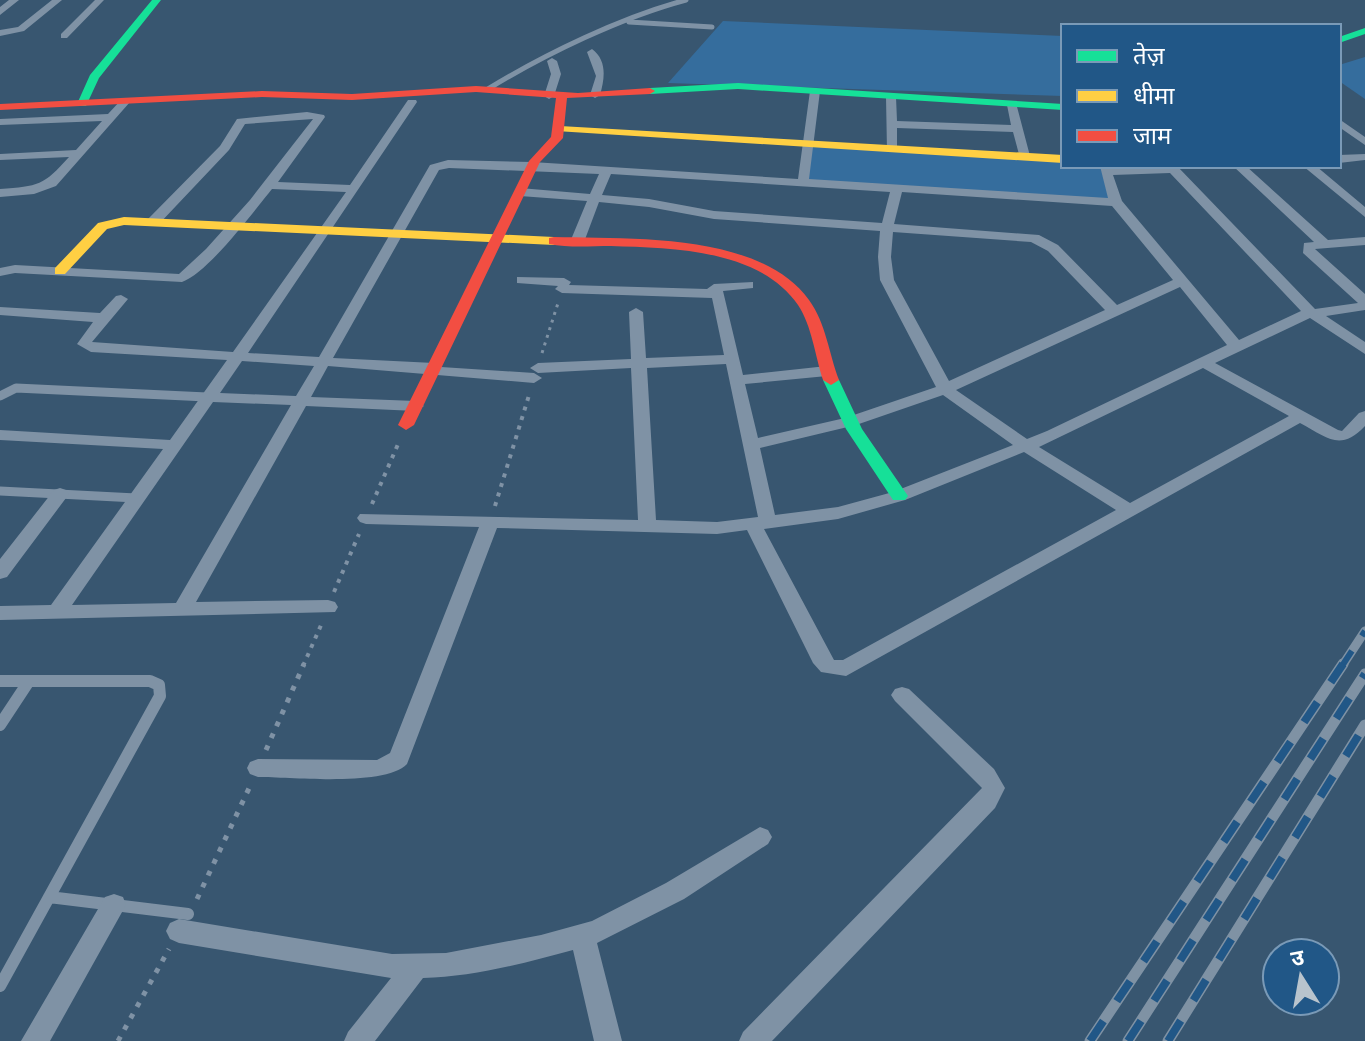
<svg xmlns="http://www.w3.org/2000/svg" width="1365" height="1041" viewBox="0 0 1365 1041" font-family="'Noto Sans','Noto Sans Devanagari',sans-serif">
  <rect width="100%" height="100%" fill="#385670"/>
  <path fill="#356d9d" d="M723 21 1063 36V96L668 83Z
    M1365 57V99L1339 81V65Z
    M808 144 1063 159V166H1107L1116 202 803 183Z"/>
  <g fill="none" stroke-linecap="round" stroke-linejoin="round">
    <path stroke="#7f92a5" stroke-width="3" stroke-dasharray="3 5" stroke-linecap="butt" d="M542 353 559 300"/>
    <path stroke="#7f92a5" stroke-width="4" stroke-dasharray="4 6" stroke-linecap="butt" d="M372 504 399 442
      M495 506 530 392
      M334 592 359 534
      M303 666 322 623"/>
    <path stroke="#7f92a5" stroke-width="5" stroke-dasharray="5 8" stroke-linecap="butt" d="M266 750 304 664
      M197 899 251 784
      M118 1041 169 949"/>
    <path stroke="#7f92a5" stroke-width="5" d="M629 22 712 27
      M488 89C545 54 622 17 686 0"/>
    <path stroke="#7f92a5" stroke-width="9" d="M0 396 16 388 207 397
      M0 491 136 498"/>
    <path stroke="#7f92a5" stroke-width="12" d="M0 681H150L159 685 160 696 0 986
      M0 725 29 681
      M49 897 188 914"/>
    <path fill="#7f92a5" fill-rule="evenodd" d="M9 0H19L0 15V7Z
      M52 0H62L24 31 0 36V30L18 27Z
      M95 0H104L67 38H61V34Z
      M592 49C607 60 605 78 600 95L595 98 590 95 596 76 587 52Z
      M552 58 557 61 561 74 554 96 549 99 544 96 551 74 547 61Z
      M815 88 820 91 809 179 1108 198 1100 166H1177L1315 309 1358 303 1303 253 1304 243 1314 242 1233 166H1246L1328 240 1365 237V245L1315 249 1365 294V310L1326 316 1365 342V354L1310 318 1215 363 1338 430 1342 431 1359 413 1365 411V426C1340 452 1328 438 1300 423L846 676 821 672 813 663 747 530 717 534 497 528 407 764C385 787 292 777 258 777L250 774 247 768 250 762 258 759 377 760 390 753 479 527 366 524 360 522 357 518 360 514 638 520 631 368 538 373 530 368 538 363 631 359 629 312 636 308 643 312 646 358 724 355 712 298 562 293 555 289 558 286 517 283V277L564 278 571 282 569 285 707 289 714 284 753 282V288L723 291 743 375 827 366 835 371 827 376 745 384 758 438 845 418 936 387 880 280 878 257 880 231 714 219 649 207 599 202 584 242 577 246 570 242 587 201 520 196 514 192 520 188 590 194 599 174 449 168 439 170 333 358 434 363 441 367 534 373 542 378 534 383 328 366 311 397 416 401 424 406 416 411 306 406 196 602 328 600 335 602 338 607 335 612 0 620V606L51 605 163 449 0 440V430L170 440 227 360 91 352 77 344 93 322 0 315V307L100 313 116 296 121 295 128 299 92 342 233 352 346 192 272 189C253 212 208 273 182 282L15 273 0 276V268L15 265 179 274 206 249 250 200 313 119 245 124 229 150 158 225H148V219L220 146 237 119 307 112 324 115 325 117 278 182 350 185 408 100H416L417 102 248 353 319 357 430 165 448 160 532 162 798 179 810 91ZM1170 173 1301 311 1239 340 1122 201 1113 175ZM611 174 890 192 882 223 714 211 649 199 602 195ZM902 192 1112 206 1173 280 1117 305 1058 245 1039 235 894 224ZM893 232 1031 242 1048 251 1105 310 949 381 894 280 891 257ZM1180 287 1227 345 1047 431 1027 439 956 390ZM242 361 314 366 296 396 220 393ZM726 364 758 517 717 522 656 520 647 368ZM1203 368 1289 416 1130 503 1039 447ZM943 395 1013 445 893 492 838 507 775 515 760 448 856 425ZM213 402 291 405 176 603 72 605ZM1024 452 1116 510 843 660H834L764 529 838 519 905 500Z
      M891 94 896 97 897 121 1011 125 1007 105 1016 103 1030 156 1020 158 1013 132 897 128V149L887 151 886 97Z
      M121 100 130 102 56 186 34 194 0 197V189C39 186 43 186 69 157L0 160V154L76 150 102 121 0 125V119L108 114Z
      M1339 119 1365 137V145L1339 127Z
      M1365 154V160L1339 163V155Z
      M1303 166H1316L1365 207V217Z
      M60 488 66 490 69 494 66 498 7 577 0 579V559L54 490Z
      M902 687 909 689 994 769 1005 788 995 808 772 1041H739L743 1032 982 788 895 701 891 695 895 689Z
      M760 827 768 830 772 837 768 844 684 899 597 943 622 1041H594L573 950C525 963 473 977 423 978L375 1041H344L348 1032 391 978 179 943 170 939 166 931 170 923 179 919 392 954 446 953 541 935 592 921 666 883Z
      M114 894 123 897 126 905 50 1041H21L105 897Z"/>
    <path fill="#16e098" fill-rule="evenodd" d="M152 0H161L99 78 86 106H78L77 104 90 75Z
      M1365 28V34L1339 43V37Z
      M738 83 1063 104V110L738 89 650 94 645 91 650 88Z
      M831 375 839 380 862 429 908 496 905 500H893L846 429 823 380Z"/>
    <path fill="#ffcf43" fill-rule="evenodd" d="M560 126 1063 155V163L556 131 554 129Z
      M124 217 554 237 561 241 554 245 124 225 107 229 65 274H55V268L98 223Z"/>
    <path fill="#f24e42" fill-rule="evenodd" d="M476 86 578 93 650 88 655 91 650 94 567 98 563 138 540 162 414 425 406 430 398 425 529 161 551 137 556 98 476 92 352 100 262 97 0 110V104L262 91 352 94Z
      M554 237C629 239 760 232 809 300 826 323 829 354 839 380L831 385 823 380C815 356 812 326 798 305 760 249 671 248 611 246 591 246 569 248 549 244V238Z"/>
    <defs>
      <path id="rail-far1" d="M1342 666 1365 631"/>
      <path id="rail" d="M1090 1041 1343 664
        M1128 1041 1365 674
        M1168 1041 1365 725"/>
    </defs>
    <use href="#rail-far1" stroke="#7f92a4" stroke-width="9"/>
    <use href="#rail" stroke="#7f92a4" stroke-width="11"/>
    <use href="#rail-far1" stroke="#215787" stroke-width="6" stroke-dasharray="18" stroke-linecap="butt"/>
    <use href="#rail" stroke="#215787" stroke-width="8" stroke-dasharray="24" stroke-linecap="butt"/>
  </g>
  <rect x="1061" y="24" width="280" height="144" fill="#215787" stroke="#7a9ab7" stroke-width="2"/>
  <rect x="1077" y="50" width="40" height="12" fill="#16e098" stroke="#7a9ab7" stroke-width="2"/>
  <text x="1133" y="64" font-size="24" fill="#ffffff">तेज़</text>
  <rect x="1077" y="90" width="40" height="12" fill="#ffcf43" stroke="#7a9ab7" stroke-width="2"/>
  <text x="1133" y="104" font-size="24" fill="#ffffff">धीमा</text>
  <rect x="1077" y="130" width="40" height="12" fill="#f24e42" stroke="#7a9ab7" stroke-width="2"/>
  <text x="1133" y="144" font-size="24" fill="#ffffff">जाम</text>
  <g transform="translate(1301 977) rotate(349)"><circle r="38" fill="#215787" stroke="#7a9ab7" stroke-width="2"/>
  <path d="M0-6L14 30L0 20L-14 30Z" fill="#b9c4cd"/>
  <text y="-12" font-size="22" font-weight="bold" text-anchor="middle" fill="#ffffff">उ</text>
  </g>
</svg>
